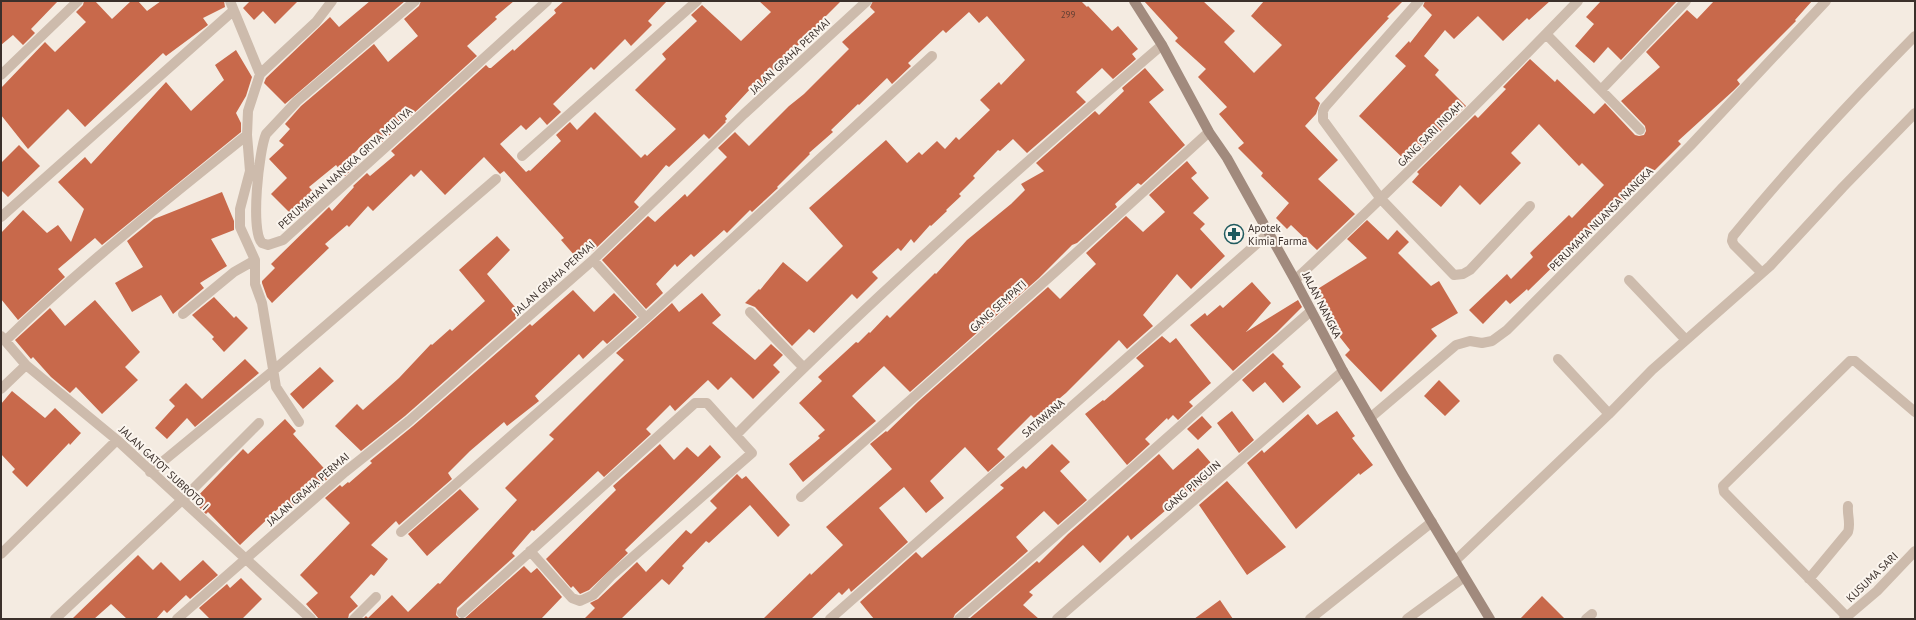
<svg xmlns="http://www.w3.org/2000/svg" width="1916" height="620" viewBox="0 0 1916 620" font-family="'PT Sans',sans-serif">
  <rect width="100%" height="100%" fill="#f4ebe1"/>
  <path fill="#c8694b" d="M1 1H58L31 29 35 33 23 45 13 35 1 45Z
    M84 1H95L112 19 131 1H138L147 11 161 1H224L225 7 203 18 208 25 166 56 163 53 85 127 68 109 28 149 1 115V88L45 42 55 52 86 22 76 12 83 5Z
    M250 1H298L275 24 263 11 254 20 243 8Z
    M370 1H405L285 104 264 83 266 78 330 17 339 27Z
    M421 1H514L495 17 497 19 467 46 477 56 382 142 374 134 352 155 359 163 345 176 336 165 309 187 319 198 296 219 271 194 287 178 269 159 284 145 279 141 290 129 285 124 301 106 374 44 388 62 418 36 404 19 419 6Z
    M564 1H667L648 21 652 25 631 46 625 39 594 70 591 67 553 104 561 112 547 125 540 117 526 130 521 125 500 144 526 172 529 170 530 171 561 141 556 135 570 122 577 130 595 112 641 158 645 154 647 156 676 129 635 90 666 59 662 54 697 21 691 15 702 5 741 41 771 12 759 1H841L822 20 824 22 809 37 807 36 772 72 774 74 759 91 753 86 725 116 727 119 725 121 726 122 709 139 704 134 669 167 666 165 634 202 639 207 593 251 587 245 575 256 561 240 564 238 504 171 500 174 484 157 445 195 421 170 414 177 411 174 373 211 368 206 349 227 347 225 325 244 329 248 272 303 267 297 262 283V281L275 268 271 264 329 207 332 211 354 187 353 186 367 173 370 176 395 155 391 151 486 65 489 68H491L513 49 514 51 556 13 554 10Z
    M873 1H1081L1087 7 1088 6 1112 31 1118 26 1138 49 1132 54 1136 59 1113 79 1102 68 1076 92 1086 102 1027 153 1013 139 1000 151 998 150 973 176 975 178 959 194 961 196 946 210 947 211 931 226 930 225 914 243 911 239 901 251 898 248 872 272 878 278 857 299 852 294 814 333 809 329 792 346 755 307 745 303 759 289 760 290 783 262 807 282 843 246 809 208 886 140 907 163 919 152 922 155 937 141 945 149 956 137 959 140 990 110 980 100 999 82 1001 85 1025 60 987 16 979 23 969 12 946 33 943 30 908 63 911 66 892 84 887 78 859 105 858 104 831 130 833 132 809 153 810 154 777 187 778 188 752 212 750 210 727 233 724 230 694 257 691 254 677 267 675 264 656 284 663 293 646 309 602 260 648 216 655 222 685 194 687 197 727 157 718 148 735 132 749 146 789 106 804 94 849 49 842 42 875 12 870 7Z
    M1144 1H1203L1235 31 1224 42 1254 73 1282 45 1251 16 1264 1H1403L1387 17 1389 18 1315 98 1320 103 1316 114 1305 126 1338 160 1318 179 1355 214 1317 250 1291 225 1287 229 1276 218 1289 203 1261 176 1263 173 1238 148 1244 143 1219 114 1227 107 1198 77 1206 69 1175 41 1178 38Z
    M1425 1H1550L1529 20 1527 18 1503 41 1478 16 1454 39 1445 30 1424 56 1439 70 1435 75 1466 106 1408 163 1359 116 1406 66 1395 56 1409 41 1410 43 1432 15 1423 6Z
    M1601 1H1677L1621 60 1608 47 1594 63 1575 46 1594 24 1586 17Z
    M1714 1H1812L1795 20 1796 21 1737 80 1740 84 1733 91 1678 141 1681 144 1619 206 1617 204 1528 291 1527 289 1510 304 1506 300 1483 324 1469 310 1507 274 1511 279 1533 257 1530 253 1569 215 1572 218 1604 185 1582 163 1579 166 1539 124 1511 153 1521 163 1480 205 1460 185 1441 207 1412 182 1419 174 1417 172 1475 115 1478 118 1506 89 1503 87 1530 59 1555 82 1557 79 1594 114 1605 103 1635 135 1639 136 1644 135 1646 131 1645 126 1621 101 1660 67 1646 52 1687 10 1697 19Z
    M236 50 252 77 246 96 236 113 241 123V132L102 245 95 238 58 269 65 277 18 320 1 299V233L23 210 47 233 58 225 71 242 84 209 58 182 85 157 91 164 166 82 191 111 224 80 215 65Z
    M1145 68 1164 90 1149 102 1185 145 1141 185 1138 183 1115 204 1117 207 1077 243 1072 245 1039 278 910 392 884 366 852 396 876 421 803 482 789 464 820 438 818 436 825 430 799 403 822 381 818 377 856 342 858 343 869 332 870 333 887 315 890 318 935 273 936 274 967 240 1011 204 1025 190 1021 184 1044 171 1036 163 1095 111 1099 115 1124 91 1122 88Z
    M19 145 40 166 8 197 1 190V163Z
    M1187 161 1197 173 1191 178 1209 198 1193 213 1205 224 1200 229 1225 256 1191 289 1177 274 1143 315 1153 326 1127 349 1119 340 1066 393 1035 419 1031 415 997 449 1005 457 988 472 965 447 930 481 944 498 926 513 904 487 879 508 908 542 851 592 849 588 842 595 839 592 811 619H763L810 573 811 575 843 545 826 527 892 469 870 444 886 431 887 432 919 401 1048 287 1060 299 1096 264 1086 253 1126 216 1143 232 1165 212 1149 195Z
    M222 192 234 221V230L211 239 227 266 200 283 204 288 173 314 161 295 132 312 115 283 143 267 127 241 154 219Z
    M1367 220 1388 240 1397 230 1409 242 1398 253 1431 286 1439 281 1458 313 1431 329 1437 336 1381 392 1345 355 1350 350 1331 326 1336 322 1316 290 1367 258 1347 239Z
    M497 236 510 250 487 274 521 314 405 416 361 451 335 426 357 404 363 410 399 378 431 344 432 345 450 329 452 331 485 301 459 270Z
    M1252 282 1271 303 1246 332 1298 300 1302 307 1277 332 1233 371 1190 325 1205 313 1207 316 1220 305 1223 308Z
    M573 290 594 312 614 293 637 317 607 344 603 340 583 359 579 354 535 396 539 401 507 426 504 422 470 451 448 473 452 479 399 525 396 521 371 545 388 559 374 576 371 574 350 597 358 606 349 614 348 619H319L306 604 318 593 300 575 350 523 325 498 340 485 342 487 348 482 349 483 372 463 370 461 413 426 530 324 532 326Z
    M702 293 721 315 712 323 755 360 771 344 783 355 773 365 780 372 753 399 731 377 718 390 708 380 675 411 670 405 646 429 651 434 604 477 598 471 534 531 532 530 512 553 515 556 457 608 456 615 460 619H363L366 616 368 618 392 595 408 612 438 583 440 584 517 500 505 488 554 439 549 435 624 360 616 353 672 303 679 312Z
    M214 297 234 318 236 316 248 328 224 352 212 339 214 337 192 315Z
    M95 300 140 352 125 367 138 380 102 414 76 387 70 393 51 377 33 357 31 359 15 340 50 308 65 326Z
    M1162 336 1170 343 1176 338 1211 383 1189 402 1193 406 1178 420 1173 415 1168 420 1167 418 1145 439 1150 444 1127 465 1085 414 1103 400 1104 401 1144 366 1136 358Z
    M1273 353 1284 364 1282 366 1301 387 1283 403 1265 382 1253 392 1242 380Z
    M245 359 259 373 195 427 187 418 167 439 155 428 175 406 169 400 186 383 202 399Z
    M320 367 334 381 303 409 290 394Z
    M1439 380 1460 401 1445 416 1424 396Z
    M12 391 45 418 55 408 81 433 70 445 69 443 27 487 12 472 15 469 1 454V404Z
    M1232 411 1254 440 1239 453 1217 423Z
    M1337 411 1355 436 1352 438 1373 465 1360 475 1359 473 1296 529 1247 463 1262 450 1264 453 1308 414 1317 425Z
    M1202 416 1212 427 1198 440 1187 429Z
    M285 419 296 431 293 434 331 476 316 489 313 486 285 514 279 508 240 545 208 512 206 514 193 501 243 449 248 454Z
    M660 444 674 460 687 447 698 457 710 445 721 457 625 550 628 553 589 590 580 594 573 586 571 588 546 559 616 490 613 486Z
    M1052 444 1070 462 1060 471 1087 500 1058 525 1044 511 1016 537 1028 551 955 614 953 619H874L860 602 916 552 922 558 1004 488 1000 485 1023 466 1026 469Z
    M1198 448 1218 471 1191 494 1190 491 1187 492 1131 540 1128 535 1100 563 1083 545 1029 592 1033 595 1023 605 1039 619H969L1037 561 1039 563 1068 534 1159 454 1173 470Z
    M737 474 742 479 746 476 790 525 778 537 750 505 709 543 706 541 682 566 684 568 669 585 662 579 621 619H584L595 608 590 603 598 599 637 562 646 572 686 530 691 534 717 508 710 501Z
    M1227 481 1286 547 1247 575 1199 505Z
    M460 489 479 509 427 556 408 534Z
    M138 555 153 570 161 562 180 581 203 560 218 575 190 599 186 595 167 613 164 610 156 619H127L111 604 94 619H72Z
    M524 566 531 573 537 568 562 597 541 619H464Z
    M241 578 262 599 242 619H210L199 608 227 584 230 588Z
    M1542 596 1565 619H1520Z
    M1220 600 1233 619H1194Z"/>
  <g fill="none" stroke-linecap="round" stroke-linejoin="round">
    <path stroke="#cdbbac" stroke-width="10" d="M230 1 260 74
      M415 1 297 101 266 134C259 150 250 231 262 243L268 245 283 240 547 1
      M1419 1 1325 107 1323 111V120L1381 199 1454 275 1463 274 1470 270 1530 206
      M1546 34 1640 130
      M1 75 78 1
      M1601 90 1686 1
      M522 156 697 1
      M1 217 233 11
      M593 260 646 318
      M1762 273 1734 245 1732 241 1733 236C1790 166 1852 100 1915 36
      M1295 280C1392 189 1486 96 1578 1
      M1629 280 1686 340
      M750 312 803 367
      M183 314 234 272 255 260
      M1 336 26 365 117 440 311 619
      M5 341C81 267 165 201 247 135
      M1558 359 1609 414
      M1 389 26 365
      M1370 418 1456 345 1470 341 1482 343 1492 341 1507 330 1690 146 1826 1
      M299 422 276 387 262 303 255 284V260L240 227V209L250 171 247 135 248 111 260 74 316 22 332 1
      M737 434C872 298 1016 170 1162 45
      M150 472 274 370 496 179
      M801 497 1055 272 1209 132
      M401 532 646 318 932 56
      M1 554 117 440
      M1455 561 1609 414 1652 370 1770 266 1843 187 1915 113
      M1809 579 1848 532C1851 523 1847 515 1848 506
      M462 613 695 403H707L752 453 611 576 593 595 580 601 572 598 530 551
      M55 619 182 500 259 423
      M177 619 345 472 409 421 593 260 744 114 867 1
      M354 619 376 597
      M830 619 1269 233
      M959 619C1078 518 1193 414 1311 311
      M1057 619 1343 371
      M1310 619 1432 522
      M1407 619 1463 578
      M1586 619 1592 614
      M1844 619 1877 591 1915 551
      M1849 619 1724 492 1723 486 1850 361H1855L1915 412"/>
    <path stroke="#a18a7d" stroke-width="10" d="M1134 1 1162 45 1209 132 1227 158 1295 280 1343 371 1402 473 1490 619"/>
  </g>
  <defs>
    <symbol id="pharmacy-ring" viewBox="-11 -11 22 22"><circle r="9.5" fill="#fbf5ee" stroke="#1f5a5e" stroke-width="1.5"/><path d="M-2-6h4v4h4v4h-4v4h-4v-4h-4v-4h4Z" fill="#1f5a5e"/></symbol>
  </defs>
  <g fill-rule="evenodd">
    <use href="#pharmacy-ring" x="1223" y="223" width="22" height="22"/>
  </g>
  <g text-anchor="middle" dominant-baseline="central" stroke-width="4" stroke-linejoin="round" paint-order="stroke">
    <g font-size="9" fill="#5e3e33">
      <text x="1068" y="14">299</text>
    </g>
    <g font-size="11" fill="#3b302b" stroke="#fbf5ee">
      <text transform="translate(790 56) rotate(-43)">JALAN GRAHA PERMAI</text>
      <text transform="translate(1430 134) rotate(-45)">GANG SARI INDAH</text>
      <text transform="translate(345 168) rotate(-42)">PERUMAHAN NANGKA GRIYA MULIYA</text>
      <text transform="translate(1601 219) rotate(-45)">PERUMAHA NUANSA NANGKA</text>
      <text transform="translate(554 278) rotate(-42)">JALAN GRAHA PERMAI</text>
      <text transform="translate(1322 305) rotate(63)">JALAN NANGKA</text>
      <text transform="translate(998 306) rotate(-42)">GANG SEMPATI</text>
      <text transform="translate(1043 418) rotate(-41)">SATAWANA</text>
      <text transform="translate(164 468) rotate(43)">JALAN GATOT SUBROTO I</text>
      <text transform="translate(1192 486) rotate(-41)">GANG PINGUIN</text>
      <text transform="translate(308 489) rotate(-41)">JALAN GRAHA PERMAI</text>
      <text transform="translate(1872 577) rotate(-44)">KUSUMA SARI</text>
    </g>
    <g font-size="11" fill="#3b302b" stroke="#fbf5ee" text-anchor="start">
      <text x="1248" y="228">Apotek<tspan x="1248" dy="13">Kimia Farma</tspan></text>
    </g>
  </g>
  <rect width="1916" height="620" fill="none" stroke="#3b302b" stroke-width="4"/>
</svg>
